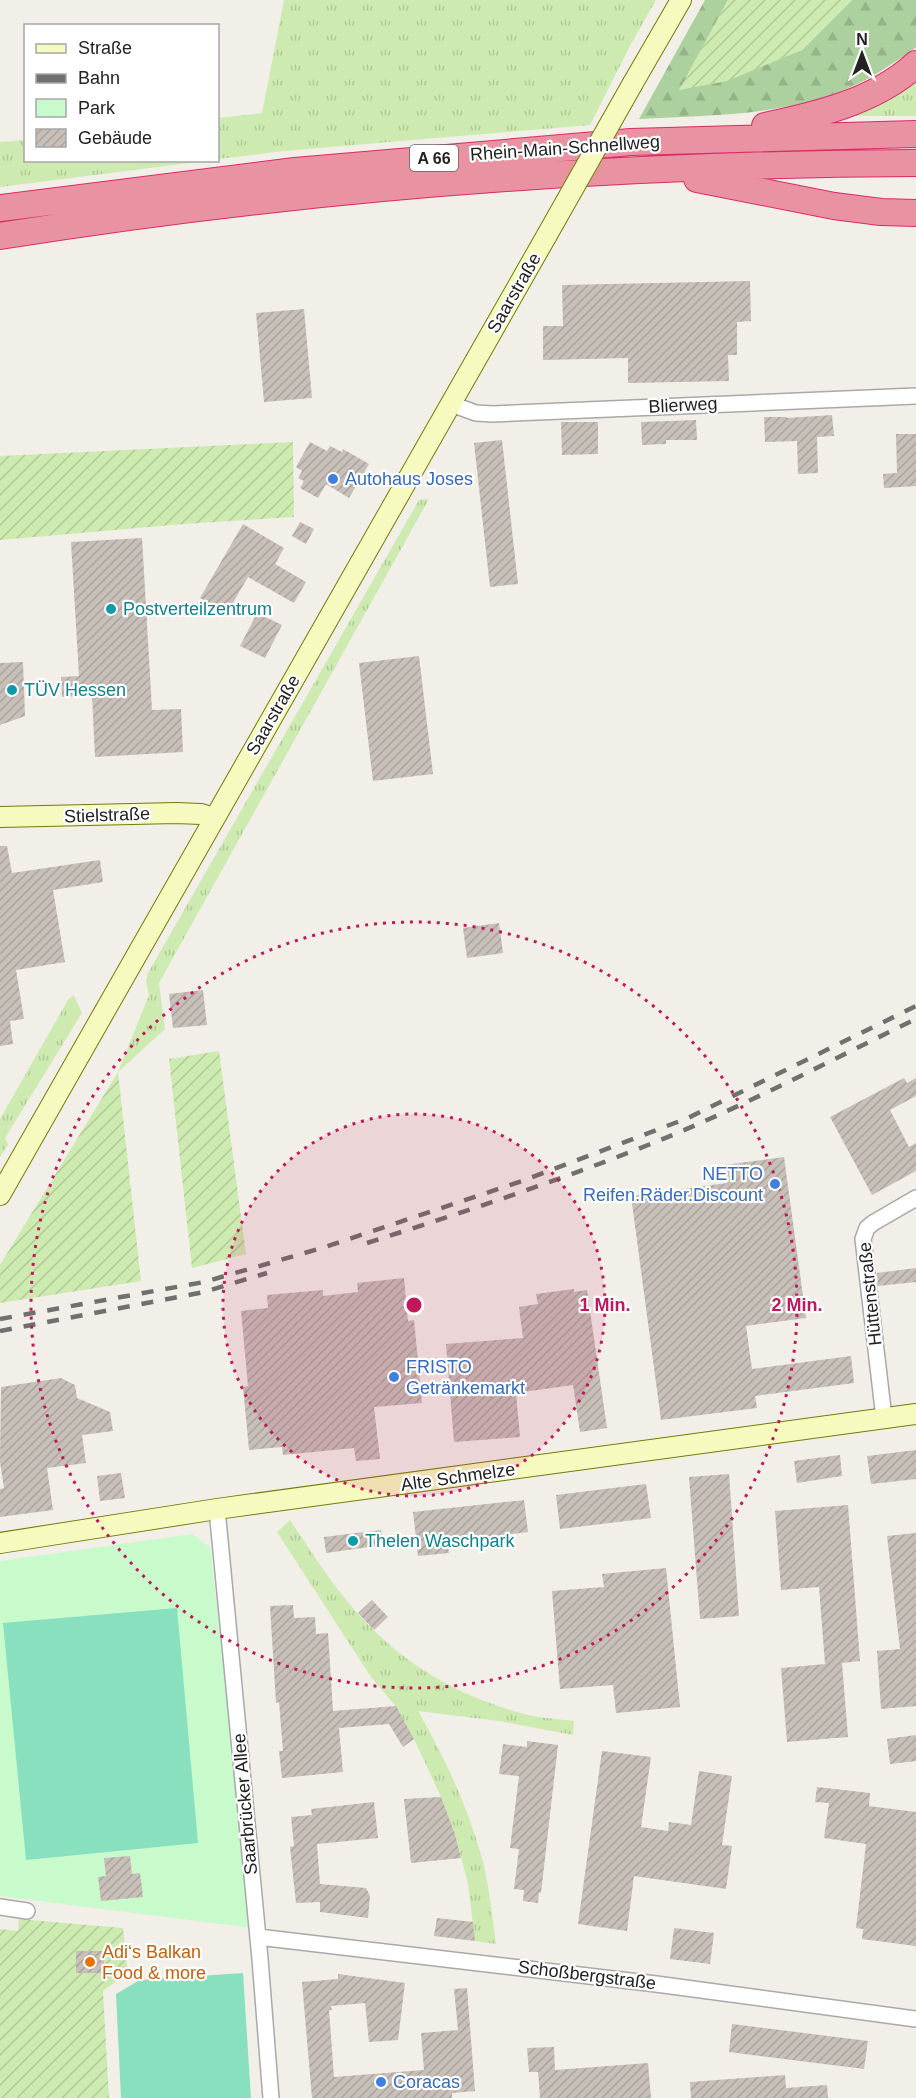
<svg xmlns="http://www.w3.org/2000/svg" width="916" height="2098" viewBox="0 0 916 2098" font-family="Arial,sans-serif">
  <defs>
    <pattern id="grass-tufts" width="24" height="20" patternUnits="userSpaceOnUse" patternTransform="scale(1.5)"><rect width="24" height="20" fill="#cdebb0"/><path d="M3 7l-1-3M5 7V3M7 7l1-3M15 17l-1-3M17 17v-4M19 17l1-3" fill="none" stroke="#b0c997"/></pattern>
    <pattern id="forest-firs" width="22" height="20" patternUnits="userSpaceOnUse" patternTransform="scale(1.5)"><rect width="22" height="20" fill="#add19e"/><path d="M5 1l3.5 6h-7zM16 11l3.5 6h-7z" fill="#95b388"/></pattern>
    <pattern id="garden-furrows" width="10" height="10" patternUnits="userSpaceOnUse" patternTransform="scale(1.5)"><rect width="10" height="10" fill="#cdebb0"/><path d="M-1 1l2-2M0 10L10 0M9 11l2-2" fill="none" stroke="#b0c997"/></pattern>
    <pattern id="building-hatch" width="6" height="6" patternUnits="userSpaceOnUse" patternTransform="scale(1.5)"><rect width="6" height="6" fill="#c7bfb8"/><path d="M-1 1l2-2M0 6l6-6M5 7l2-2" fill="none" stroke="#aba49e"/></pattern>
  </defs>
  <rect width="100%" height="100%" fill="#f2efe9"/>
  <path fill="url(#grass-tufts)" d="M284 0H656L631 44 590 125 284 151 218 159V118L262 113Z
    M916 76V116H836Z
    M25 140 26 160 205 161 0 187V142Z
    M429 499 159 983 165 1029 118 1072 149 995 146 981 148 973 419 500Z
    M74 996 82 1013 5 1138 8 1144 0 1157V1119L69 998Z
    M290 1520C307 1545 324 1572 343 1596 390 1656 450 1694 524 1714 540 1718 558 1719 574 1721L573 1735 499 1721 418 1711C445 1758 467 1805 482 1858 489 1885 492 1915 496 1944L475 1941 468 1884 455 1834 441 1797 414 1739 397 1708 371 1677 277 1532Z"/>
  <path fill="url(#forest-firs)" d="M705 0H728L680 90 802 50 852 0H916V47C909 54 899 59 890 65 815 117 727 114 639 119Z"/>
  <path fill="#c8facc" d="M192 1534 210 1547 253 1928 0 1896V1561Z"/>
  <path fill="url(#garden-furrows)" d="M728 0H852L802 50 727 81 679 90Z
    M293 442 294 517 184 524 0 540V456Z
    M219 1051 246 1254 192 1268 169 1059Z
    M118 1072 141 1281 0 1303V1265Z
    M19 1919 123 1928 128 1973 103 1991 109 2098H0V1929L18 1931Z"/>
  <path fill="#88e0be" d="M177 1608 198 1843 26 1860 3 1623Z
    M243 1973 251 2098H121L116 1994 140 1980Z"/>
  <path fill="url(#building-hatch)" d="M750 281 751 321 737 322V355H728L729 381 628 383V358L543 360V326H563L562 285Z
    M304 309 312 398 264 402 256 313Z
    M832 415 834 436 817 437 818 473 798 474 797 441 765 442 764 417H787V418Z
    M696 420 697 440H666V444L642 445 641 422Z
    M561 422H598V454L562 455Z
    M896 434H916V486L884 488 883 474 897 473Z
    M502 440 518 584 490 587 474 443Z
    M310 442 327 451 330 446 342 452 343 449 369 464 349 498 326 484 318 498 300 488 304 481 298 478 302 471 296 467Z
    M300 522 314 529 306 544 292 536Z
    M243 524 284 548 275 564 306 582 294 603 248 577 227 613 200 598Z
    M142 538 152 710 181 709 183 752 95 757 92 696 62 697 61 677 79 676 71 542Z
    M257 613 282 625 265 658 240 646Z
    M419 656 433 774 373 781 359 663Z
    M23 662 25 716 0 725V663Z
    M0 846H7L12 873 100 860 103 882 53 890 65 962 16 970 24 1019 10 1021 13 1044 0 1046Z
    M499 923 503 953 467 958 463 928Z
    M203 990 207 1025 173 1028 169 994Z
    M904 1078 907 1083 916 1078V1096L890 1110 909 1147 916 1143V1171L872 1195 830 1117Z
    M784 1157 806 1318 746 1326 752 1369 851 1356 854 1383 755 1396 757 1408 661 1420 631 1196 727 1183 724 1165Z
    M916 1268V1282L878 1286 877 1273Z
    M404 1278 408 1321 414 1320 422 1403 374 1407 380 1459 356 1461 354 1448 283 1455 282 1447 249 1450 243 1387 248 1386 241 1311 268 1308 267 1295 323 1290V1296L358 1292 357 1283Z
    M574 1289V1292L587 1290 607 1428 580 1432 573 1385 516 1393 520 1437 454 1442 446 1344 523 1338 519 1307 538 1304 536 1294Z
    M61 1378 75 1385 77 1398 110 1412 113 1431 82 1435 86 1463 47 1468 53 1510 0 1517V1489L4 1488 0 1462 1 1387Z
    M916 1450V1479L871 1484 867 1456Z
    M840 1455 842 1476 797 1483 794 1461Z
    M121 1473 125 1498 100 1501 97 1476Z
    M729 1474 739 1616 700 1619 689 1477Z
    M646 1484 651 1518 560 1529 556 1495Z
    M524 1500 528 1532 447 1542 449 1553 418 1556 413 1512Z
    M848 1505 860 1661 842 1663 848 1737 787 1742 781 1668 825 1664 819 1587 781 1590 775 1511Z
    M381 1530 383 1545 326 1553 324 1537Z
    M916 1533V1706L881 1709 877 1651 900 1649 887 1536Z
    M666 1568 680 1707 616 1713 613 1685 560 1689 552 1591 604 1587 602 1574Z
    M372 1600 388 1617 374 1630 358 1613Z
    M293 1605 294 1618 315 1617 316 1634 328 1633 333 1711 396 1706 414 1739 403 1747 389 1724 339 1728 343 1772 282 1778 279 1751H283L279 1702 276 1703 270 1606Z
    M916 1735V1761L890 1764 887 1739Z
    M527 1741 558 1745 541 1893 539 1892 538 1903 523 1901 524 1890 514 1889 519 1849 510 1848 519 1776 499 1774 503 1744 527 1747Z
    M602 1751 651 1757 641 1827 668 1831 669 1822 691 1825 699 1771 732 1776 722 1845 732 1846 726 1889 634 1876 627 1931 578 1924Z
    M817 1787 870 1793 869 1806 916 1812V1946L862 1939 863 1929 856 1928 866 1844 824 1838 829 1803 815 1802Z
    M441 1797 455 1834 461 1858 411 1863 404 1799Z
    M374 1802 378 1838 317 1844 320 1884 366 1888 370 1896 368 1918 320 1912V1902L296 1903 290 1847 294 1846 291 1817 312 1815 311 1809Z
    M130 1856 132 1874 140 1873 143 1897 101 1901 98 1877 106 1876 104 1858Z
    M437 1918 473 1922 475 1941 434 1936Z
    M674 1928 714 1933 710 1964 670 1959Z
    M76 1951H104V1973H76Z
    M338 1974 405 1983 398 2040 369 2042 365 2003 331 2006 332 2010H329L334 2077 424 2070 421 2033 458 2030 454 1989 467 1988 475 2091 452 2093V2098H312L302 1982 338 1979Z
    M732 2024 868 2041 864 2069 729 2052Z
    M554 2047 555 2070 648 2063 651 2098H540L538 2072H529L527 2048Z
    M785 2075 786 2088 827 2085 828 2098H691L690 2082Z"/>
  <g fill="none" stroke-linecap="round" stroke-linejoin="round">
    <defs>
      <path id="street" d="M451 404 476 413 493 414 916 396
        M884 1418 863 1239 867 1228 873 1223 916 1198
        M217 1509 260 1959 271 2098
        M0 1907 27 1911
        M258 1937 656 1984 916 2019"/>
      <path id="secondary" d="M633 83 681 0
        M0 817 176 813 201 814 213 818
        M0 1195 547 235
        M0 1543 217 1509 916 1414"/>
      <path id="highway" d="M765 126C817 115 876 101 916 64
        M697 179 834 206 881 212 916 213
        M0 208 295 171 631 142 916 134
        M0 236C302 188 610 164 916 163"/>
    </defs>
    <use href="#street" stroke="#a9a9a9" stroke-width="18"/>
    <use href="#secondary" stroke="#707d05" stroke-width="22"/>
    <use href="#highway" stroke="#dc2a67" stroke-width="28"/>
    <use href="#street" stroke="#fff" stroke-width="15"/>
    <use href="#secondary" stroke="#f7fabf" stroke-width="20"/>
    <use href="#highway" stroke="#e892a2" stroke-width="26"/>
    <path stroke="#707070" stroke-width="4.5" stroke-dasharray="12 12" stroke-linecap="butt" d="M367 1243C461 1213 555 1182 648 1145 739 1109 827 1062 916 1019
      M0 1319 204 1282 322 1248 522 1181 688 1118 916 1006
      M0 1331 204 1292 267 1273"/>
    <defs>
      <path id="secondary-bridge" d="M547 235 633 83"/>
    </defs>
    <use href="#secondary-bridge" stroke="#707d05" stroke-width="22" stroke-linecap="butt"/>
    <use href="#secondary-bridge" stroke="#f7fabf" stroke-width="20"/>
  </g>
  <circle cx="414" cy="1305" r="191" fill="#c2185b" fill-opacity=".12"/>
  <g fill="none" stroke="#c2185b" stroke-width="3" stroke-dasharray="3 6">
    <circle cx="414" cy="1305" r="191"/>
    <circle cx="414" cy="1305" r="383"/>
  </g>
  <g fill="#3f7fe0" stroke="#fff" stroke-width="2">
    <circle cx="333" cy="479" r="6"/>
    <circle cx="775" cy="1184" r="6"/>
    <circle cx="394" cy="1377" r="6"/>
    <circle cx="381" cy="2082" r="6"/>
  </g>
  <g fill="#0f9aa8" stroke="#fff" stroke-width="2">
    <circle cx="111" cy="609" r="6"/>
    <circle cx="12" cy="690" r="6"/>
    <circle cx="353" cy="1541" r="6"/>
  </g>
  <circle fill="#e8710a" stroke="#fff" stroke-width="2" cx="90" cy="1962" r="6"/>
  <g text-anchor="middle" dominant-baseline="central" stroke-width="4.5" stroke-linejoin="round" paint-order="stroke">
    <rect fill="#fff" stroke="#646464" stroke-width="1.5" x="410" y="145" width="48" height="26" rx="4.5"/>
    <g font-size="16" font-weight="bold" fill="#222">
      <text x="434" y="158">A 66</text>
    </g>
    <g font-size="18" fill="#222" stroke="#fff">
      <text transform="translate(565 148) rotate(-4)">Rhein-Main-Schnellweg</text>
      <text transform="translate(514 293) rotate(-60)">Saarstraße</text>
      <text transform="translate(683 405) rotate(-3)">Blierweg</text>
      <text transform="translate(273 715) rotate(-60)">Saarstraße</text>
      <text transform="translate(107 815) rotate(-2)">Stielstraße</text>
      <text transform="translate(870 1294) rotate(-96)">Hüttenstraße</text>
      <text transform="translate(458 1477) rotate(-8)">Alte Schmelze</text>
      <text transform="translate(245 1804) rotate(-95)">Saarbrücker Allee</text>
      <text transform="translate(587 1975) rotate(7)">Schoßbergstraße</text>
    </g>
    <g font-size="18" fill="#366cbe" stroke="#fff" text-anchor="start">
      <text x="345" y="479">Autohaus Joses</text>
      <text x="763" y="1174" text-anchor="end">NETTO<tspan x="763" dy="21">Reifen.Räder.Discount</tspan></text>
      <text x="406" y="1367">FRISTO<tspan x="406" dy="21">Getränkemarkt</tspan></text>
      <text x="393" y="2082">Coracas</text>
    </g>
    <g font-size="18" fill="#0d838f" stroke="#fff" text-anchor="start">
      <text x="123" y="609">Postverteilzentrum</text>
      <text x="24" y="690">TÜV Hessen</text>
      <text x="365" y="1541">Thelen Waschpark</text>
    </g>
    <g font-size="18" fill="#c56008" stroke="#fff" text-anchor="start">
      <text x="102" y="1952">Adi‘s Balkan<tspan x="102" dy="21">Food &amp; more</tspan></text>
    </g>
  </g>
  <circle cx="414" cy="1305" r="9" fill="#c2185b" stroke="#fff" stroke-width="3"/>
  <g font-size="18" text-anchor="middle" font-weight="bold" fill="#c2185b" stroke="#fff" stroke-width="4.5" stroke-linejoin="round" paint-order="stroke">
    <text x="605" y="1311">1 Min.</text>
    <text x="797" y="1311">2 Min.</text>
  </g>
  <rect x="24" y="24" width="195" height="138" fill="#ffffff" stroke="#a7a7a7" stroke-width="1.5"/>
  <rect x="36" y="44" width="30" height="9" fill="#f7fabf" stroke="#a7a7a7" stroke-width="1.5"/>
  <text x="78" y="54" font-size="18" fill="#222222">Straße</text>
  <rect x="36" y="74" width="30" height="9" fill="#707070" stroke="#a7a7a7" stroke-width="1.5"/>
  <text x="78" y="84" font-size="18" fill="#222222">Bahn</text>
  <rect x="36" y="99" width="30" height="18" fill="#c8facc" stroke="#a7a7a7" stroke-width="1.5"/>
  <text x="78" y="114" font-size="18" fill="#222222">Park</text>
  <rect x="36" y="129" width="30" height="18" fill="url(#building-hatch)" stroke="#a7a7a7" stroke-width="1.5"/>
  <text x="78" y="144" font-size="18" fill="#222222">Gebäude</text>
  <g transform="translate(862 54)" stroke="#ffffff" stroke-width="4.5" paint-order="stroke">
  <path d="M0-4.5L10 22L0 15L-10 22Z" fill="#222222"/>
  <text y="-9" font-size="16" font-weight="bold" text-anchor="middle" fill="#222222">N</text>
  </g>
</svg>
